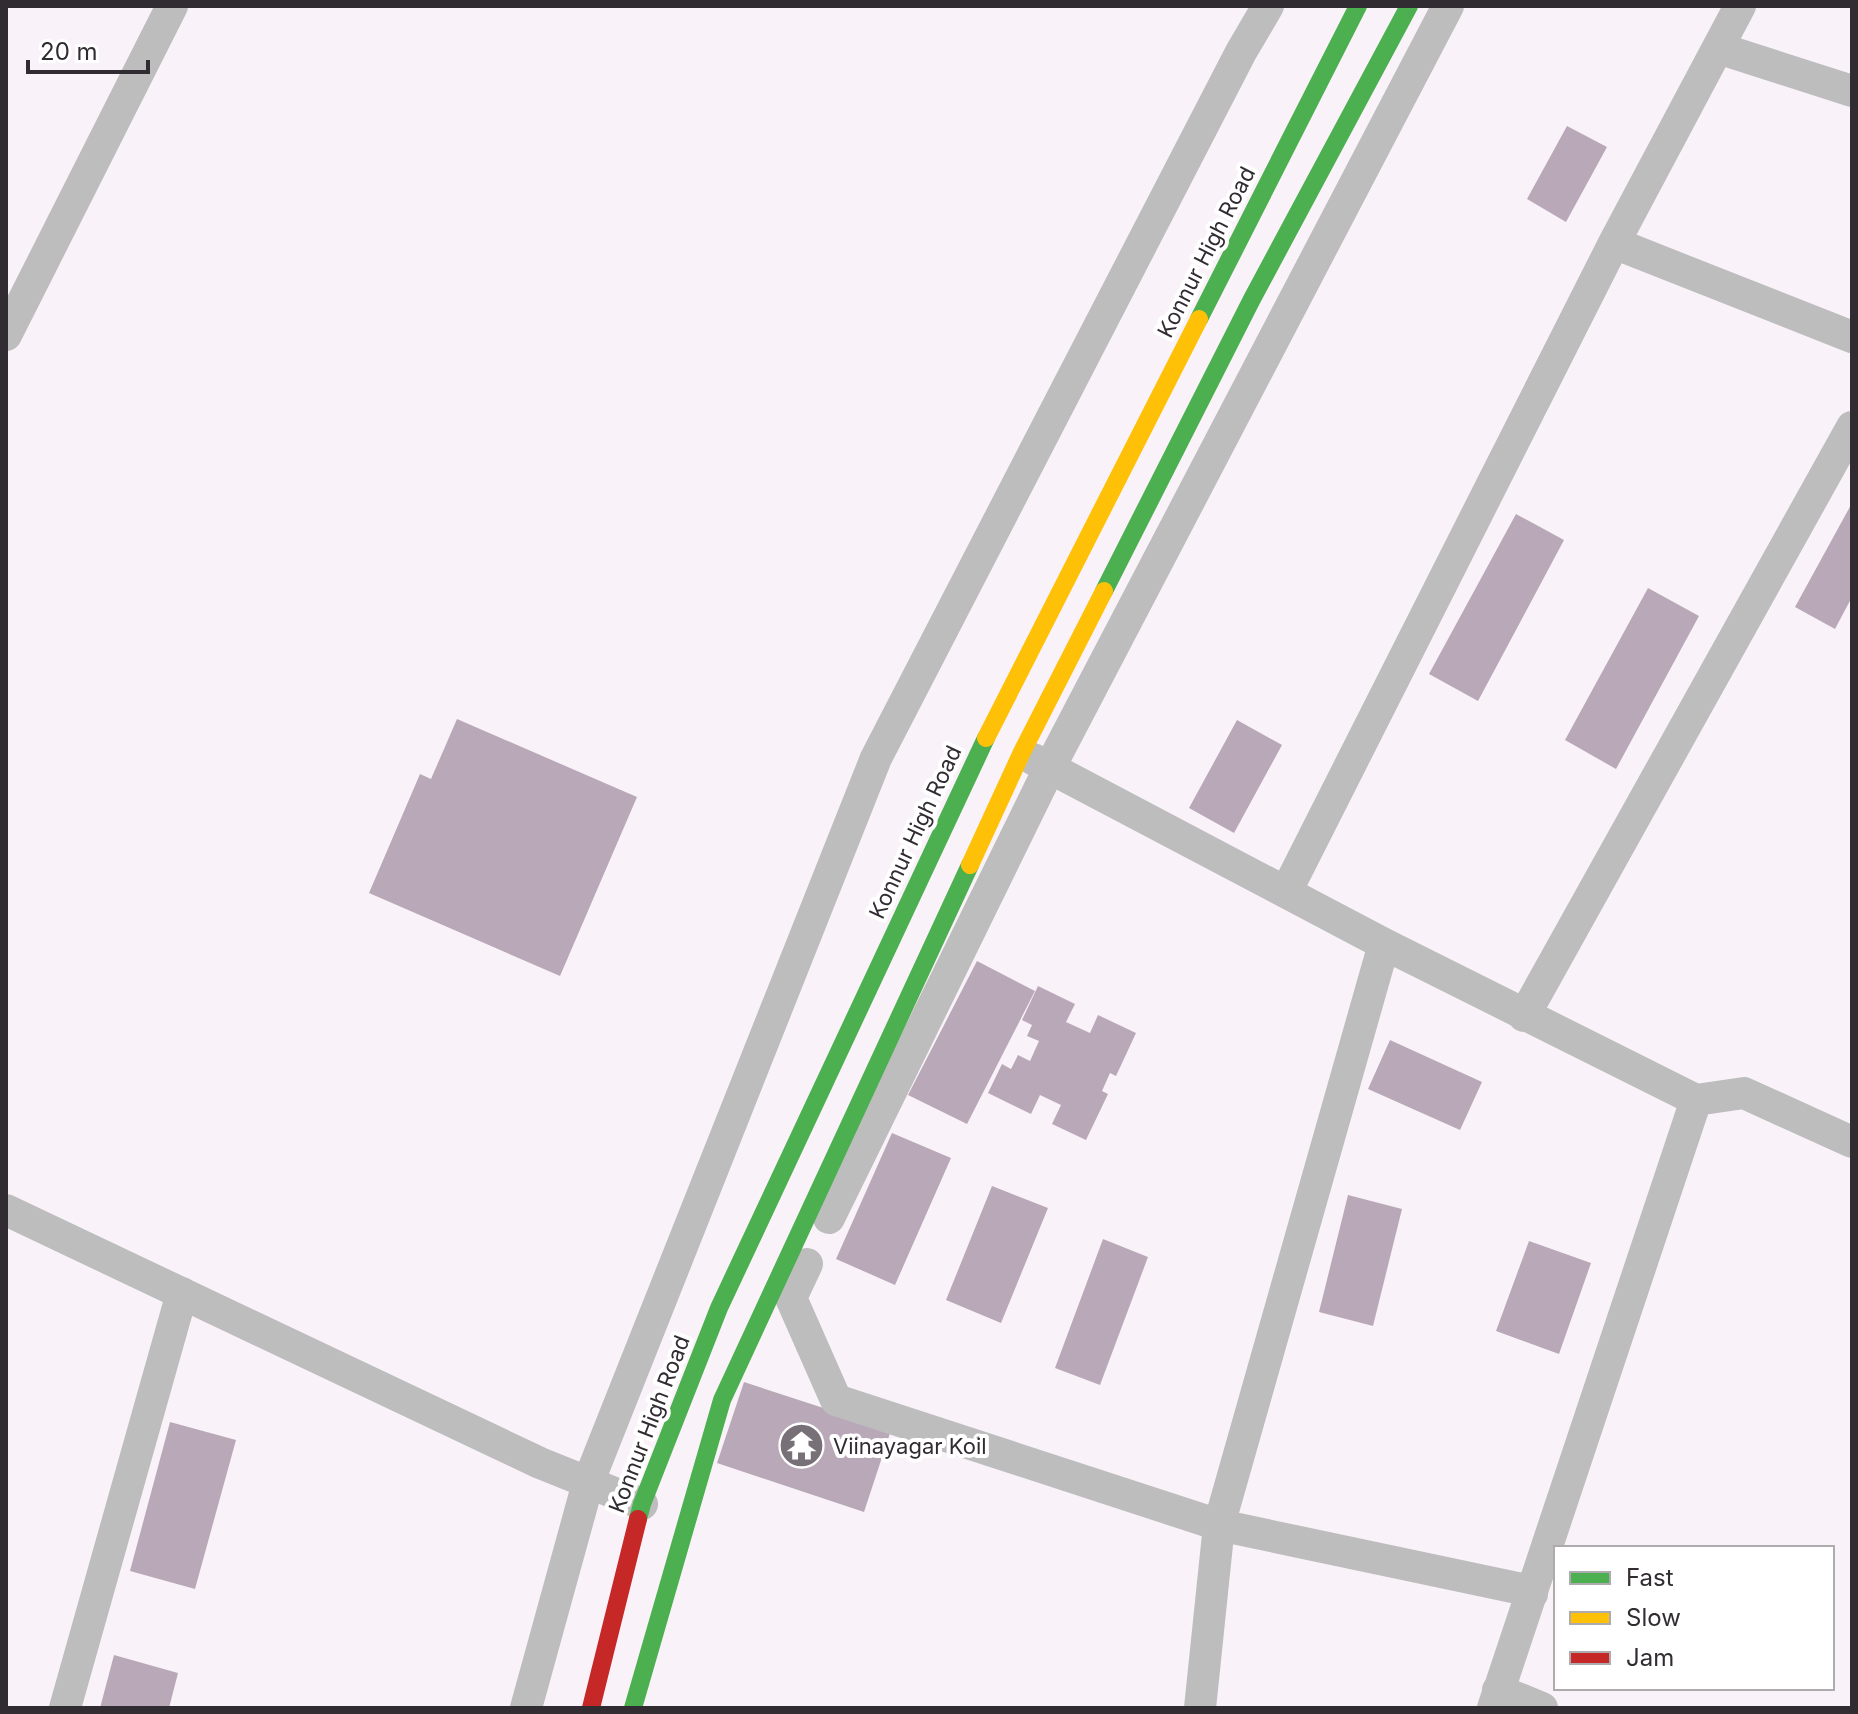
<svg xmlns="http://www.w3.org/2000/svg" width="1858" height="1714" viewBox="0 0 1858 1714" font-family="Inter,sans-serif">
  <rect width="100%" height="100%" fill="#faf2f9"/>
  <path fill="#b9a9b8" d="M1567 126 1607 147 1566 222 1527 199Z
    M1852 503V597L1835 629 1795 607Z
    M1516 514 1564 540 1478 701 1429 674Z
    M1648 588 1699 616 1616 769 1565 740Z
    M457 719 637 797 560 976 369 893 420 774 431 779Z
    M1237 720 1282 745 1234 833 1189 808Z
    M977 961 1035 991 967 1124 908 1095Z
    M1038 986 1075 1004 1066 1022 1090 1033 1098 1015 1136 1033 1116 1076 1110 1073 1102 1091 1108 1094 1086 1140 1052 1124 1061 1105 1040 1095 1031 1114 988 1093 1002 1064 1011 1069 1018 1055 1030 1061 1039 1041 1027 1036 1032 1025 1022 1020Z
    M1390 1040 1482 1082 1460 1130 1368 1089Z
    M892 1133 951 1158 895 1285 836 1259Z
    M992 1186 1048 1208 1001 1323 946 1300Z
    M1348 1195 1402 1209 1373 1326 1319 1312Z
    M1103 1239 1148 1257 1100 1385 1055 1368Z
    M1529 1241 1591 1263 1559 1354 1496 1331Z
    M744 1382 891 1430 864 1512 717 1463Z
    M170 1422 236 1440 195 1589 130 1571Z
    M114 1655 178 1673 169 1708H100Z"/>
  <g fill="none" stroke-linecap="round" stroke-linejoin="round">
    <path stroke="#bdbdbd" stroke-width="32" d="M1718 48 1852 91
      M1614 243 1852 337
      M6 335 172 6
      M1033 759 1384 944 1696 1100 1744 1093 1852 1142
      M1286 892 1614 243 1740 6
      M1524 1016 1852 427
      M6 1210 540 1463 642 1504
      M829 1218 1049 769 1448 6
      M807 1264 791 1298 836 1400 1219 1525 1384 944
      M1498 1690 1542 1708
      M65 1708 182 1293
      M526 1708 588 1483 876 758 1241 52 1268 6
      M1200 1708 1219 1525 1531 1591 1532 1594
      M1493 1708 1696 1100"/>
    <path stroke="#4caf50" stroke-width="18" d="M1199 319 1358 6
      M1104 591 1252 299 1409 6
      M638 1519 642 1504 719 1308 986 738
      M633 1708 722 1400 970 865"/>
    <path stroke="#ffc107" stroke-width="18" d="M986 738 1199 319
      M970 865 1022 752 1104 591"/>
    <path stroke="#c62828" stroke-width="18" d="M591 1708 638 1519"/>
  </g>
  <defs>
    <symbol id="temple-disc" viewBox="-11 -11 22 22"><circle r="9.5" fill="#777177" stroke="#fff"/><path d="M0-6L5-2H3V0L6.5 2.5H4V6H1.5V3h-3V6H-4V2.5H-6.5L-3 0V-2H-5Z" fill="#fff"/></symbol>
  </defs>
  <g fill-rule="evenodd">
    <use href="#temple-disc" x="776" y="1420" width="51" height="51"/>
  </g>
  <g text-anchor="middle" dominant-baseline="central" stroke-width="8" stroke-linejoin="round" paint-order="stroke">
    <g font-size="22" fill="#312c31" stroke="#fff">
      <text transform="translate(1206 252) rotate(-63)">Konnur High Road</text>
      <text transform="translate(915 832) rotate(-65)">Konnur High Road</text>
      <text transform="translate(649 1424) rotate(-69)">Konnur High Road</text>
    </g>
    <g font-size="22" fill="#312c31" stroke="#fff" text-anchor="start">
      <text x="833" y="1446">Viinayagar Koil</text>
    </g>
  </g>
  <rect width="1858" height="1714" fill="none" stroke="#312c31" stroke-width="16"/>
  <rect x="1554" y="1546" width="280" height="144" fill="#ffffff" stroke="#adabad" stroke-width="2"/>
  <rect x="1570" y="1572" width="40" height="12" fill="#4caf50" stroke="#adabad" stroke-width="2"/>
  <text x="1626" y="1586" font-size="24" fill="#312c31">Fast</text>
  <rect x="1570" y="1612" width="40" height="12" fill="#ffc107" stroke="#adabad" stroke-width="2"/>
  <text x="1626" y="1626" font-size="24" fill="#312c31">Slow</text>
  <rect x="1570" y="1652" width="40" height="12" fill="#c62828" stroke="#adabad" stroke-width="2"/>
  <text x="1626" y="1666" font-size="24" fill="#312c31">Jam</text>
  <path d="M28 60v12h120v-12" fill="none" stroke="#312c31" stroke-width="4"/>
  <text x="40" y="60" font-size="24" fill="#312c31" stroke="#ffffff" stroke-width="6" paint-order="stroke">20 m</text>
</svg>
